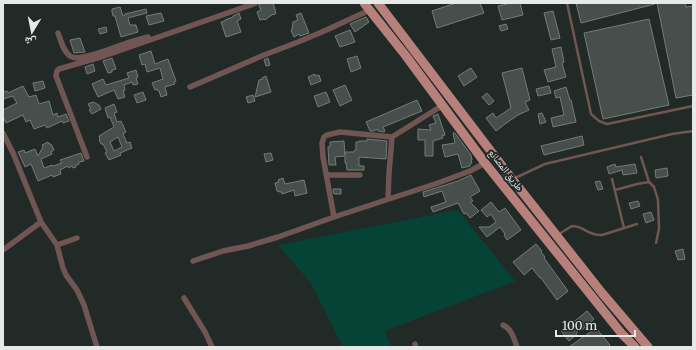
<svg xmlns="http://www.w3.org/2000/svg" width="696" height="350" viewBox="0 0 696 350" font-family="Merriweather,'Noto Naskh Arabic',serif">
  <rect width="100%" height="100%" fill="#222a28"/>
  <path fill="#054337" d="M458 210 515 281 385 331 391 347H343L311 283 278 245Z"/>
  <path fill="#464f4c" stroke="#737c79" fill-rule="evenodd" d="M262 3H273L276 13 274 15 273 14 265 20 264 19 260 20 257 12 261 10 259 6 260 4Z
    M456 3H480L484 13 437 28 432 11Z
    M511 3H520L523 15 502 20 498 6Z
    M576 3H655V4L581 23Z
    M657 3H685L686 7 693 6V95L676 98Z
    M120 7 123 16 125 15V14L146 9 147 13 128 18 130 25H136L138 32 121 37 115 16H113L112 12V9Z
    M553 11 560 38 551 40 544 13Z
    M161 13 164 21 149 25 146 16Z
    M239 13 241 19 237 21 241 32 226 37 221 22 225 21V20L233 17V16Z
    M301 13 309 33 300 36 299 34 294 37 291 30H292L293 22 298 20 296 15Z
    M366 17 369 22 355 32 350 24Z
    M649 19 669 105 603 119 584 33Z
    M506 24 508 29 501 31 499 26Z
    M106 27 107 32 100 34 98 29Z
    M350 30 355 42 340 47 335 36Z
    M80 38 85 52 74 53 70 40Z
    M561 47 564 62 562 63 566 77 548 82 544 70 556 67 552 49Z
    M151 51 155 64 168 59 176 81 174 82 175 84 165 87 167 95 161 97 159 91H158L157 89 155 90 152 83 163 79 160 68 147 72 145 64 142 65 139 55Z
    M357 56 361 68 351 72 347 59Z
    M112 58 116 69 112 70V72L108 73 103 61Z
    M268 58 270 65 266 66 264 60Z
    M93 64 95 71 87 74 85 67Z
    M471 68 477 77 464 86 458 76Z
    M522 68 530 100 525 102 529 110 518 115 505 124 496 131 486 118 493 113 496 118 511 108 502 73Z
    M136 70 138 77 136 78 138 84 133 85 132 82 124 85 125 90 123 91 125 97 118 99 114 90 98 97 92 84 103 79 106 85 129 78 127 73Z
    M315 74V76L319 75 321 81 311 85 308 77Z
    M266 76 271 92 255 97 259 80 263 79 262 78Z
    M43 81 45 88 35 91 33 83Z
    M345 85 352 100 340 106 333 90Z
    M23 86 29 97 36 95 39 104 49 101 53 115 57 113 58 117 66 114 69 121 63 123 62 121 47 128 45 125 34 129 30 120 26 122 23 115 6 123 3 117V110L17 103 13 96 3 99V92L7 91 8 93Z
    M549 86 551 93 538 96 536 89Z
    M566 87 570 100H571L576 122 553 127 551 118 564 115 560 97 556 98 554 91Z
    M143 92 146 100 137 103 134 95Z
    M326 92 330 102 318 107 314 96Z
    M487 93 494 101 489 105 482 97Z
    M253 95 255 101 248 103 246 97Z
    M417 100 422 111 383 127 385 131 384 132 378 131 377 129 374 131H370L366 122Z
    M93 102 99 105 101 109 92 114 89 110 91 109 88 104Z
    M114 104 117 112 114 113 117 122 121 121 126 132 123 134 127 143 130 142 132 148 120 153 121 155 109 160 105 153 107 152 103 144H101L99 140 100 139 99 136 114 127 110 117 108 118 105 108ZM118 137 122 147 114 151 110 142Z
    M542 113 546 122 540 124 538 114Z
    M438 114 445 135 442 136 443 138 433 141V156H425V140H418V129L431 130 429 125 436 123 433 116Z
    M453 133H455L471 155 472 160H471L472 163 470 164V166L462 168 458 154 445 157 442 145 455 143Z
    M582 136 584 145 544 155 541 146Z
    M367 139 387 141 386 159 359 157V166H364V170H347L346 163H345V156L335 157 336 165H329L328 147H330V142L344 141 345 155V152H354L355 150H356V142H359V141H367Z
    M48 142 49 144H51L54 150 51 152 52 154 41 159 44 168 52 165 53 166 62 163 60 160 81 153 84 161 79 162V164L76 165V167L73 168 72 166 69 168 68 166 60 170 61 174 53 177 52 175 38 181 31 164 25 167 18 152 24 150 25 153 35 149 38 156 43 147 42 145Z
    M271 153 273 160 266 162 264 154Z
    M615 164 616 167 635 164 637 173 623 175 622 170 609 174 607 167Z
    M667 168 668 176 656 178 655 170Z
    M471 175 480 191 470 197 473 201 470 202 479 211 470 218 466 213 464 214 458 203 433 212 431 207 446 202 442 191 424 197 423 192 458 181Z
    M283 178 285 184 304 180 307 193 295 196 294 190 282 194V192H280L277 191 275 183 279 182 278 180Z
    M600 181 603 189 598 190 595 182Z
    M333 189H341V194H334Z
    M638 201 640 206 631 209 629 203Z
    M491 202 499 212 505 208 521 230 507 240 504 235 505 234 500 227 487 237 479 227H489L496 222 491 214 487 217 481 210Z
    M651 212 654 220 646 223 643 214Z
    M536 244 542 251 541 252 545 257 544 258 568 291 557 300 541 278H540L532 268 524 275 513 262Z
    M683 249 685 259 678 260 675 251Z
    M587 311 594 319 582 330 579 327 576 335 569 341 561 331 568 324 570 325Z
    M596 328 610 345 608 347H569Z"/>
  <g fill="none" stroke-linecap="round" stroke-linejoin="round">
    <path stroke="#715552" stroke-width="2.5" d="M567 3 591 114 599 121 607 124 693 106
      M641 157 649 182 654 187 658 200 659 229 656 243
      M515 178 545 164 672 134 693 131
      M612 179 624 228
      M615 190 637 184 649 182
      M559 234 572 226C585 226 587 236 602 235L637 224"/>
    <path stroke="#715552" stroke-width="5.5" d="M58 33C61 41 64 54 72 57 82 61 116 47 127 43 134 41 141 39 148 37
      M190 87 264 55 298 42 322 32 370 10
      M3 133 13 153 41 222 57 245 63 268 66 275 77 290 84 305 97 347
      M87 157 56 76 57 71 59 69 104 56 256 3
      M326 175H360
      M388 199 389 173 392 137 443 105
      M334 217 323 157 322 143 324 137 327 135 340 132 392 137
      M57 245 77 238
      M3 250 41 222
      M193 261 223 251 248 246 278 237 334 217 438 183 470 171 485 163
      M184 298 205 332 212 347
      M503 325C512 329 514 339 517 347
      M415 344 416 347"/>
    <path stroke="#b8807a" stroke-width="9" d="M364 3 406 56 485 163 622 334 635 347
      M378 3 512 179 602 293 648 347"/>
  </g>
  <g text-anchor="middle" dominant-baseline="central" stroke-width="4" stroke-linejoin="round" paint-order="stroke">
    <g font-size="10" fill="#e5eae9" stroke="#222a28">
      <text transform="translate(506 170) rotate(52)">طريق المصانع</text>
    </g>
  </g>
  <rect width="696" height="350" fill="none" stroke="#e5eae9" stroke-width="8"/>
  <g transform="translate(32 32) rotate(190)" stroke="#222a28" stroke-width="3" paint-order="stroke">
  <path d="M0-3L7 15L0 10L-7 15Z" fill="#e5eae9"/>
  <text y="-6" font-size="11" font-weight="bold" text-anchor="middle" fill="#e5eae9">ش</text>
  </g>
  <path d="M556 330v6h79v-6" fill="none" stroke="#e5eae9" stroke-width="2"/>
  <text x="562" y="330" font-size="12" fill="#e5eae9" stroke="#222a28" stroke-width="3" paint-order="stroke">100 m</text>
</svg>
